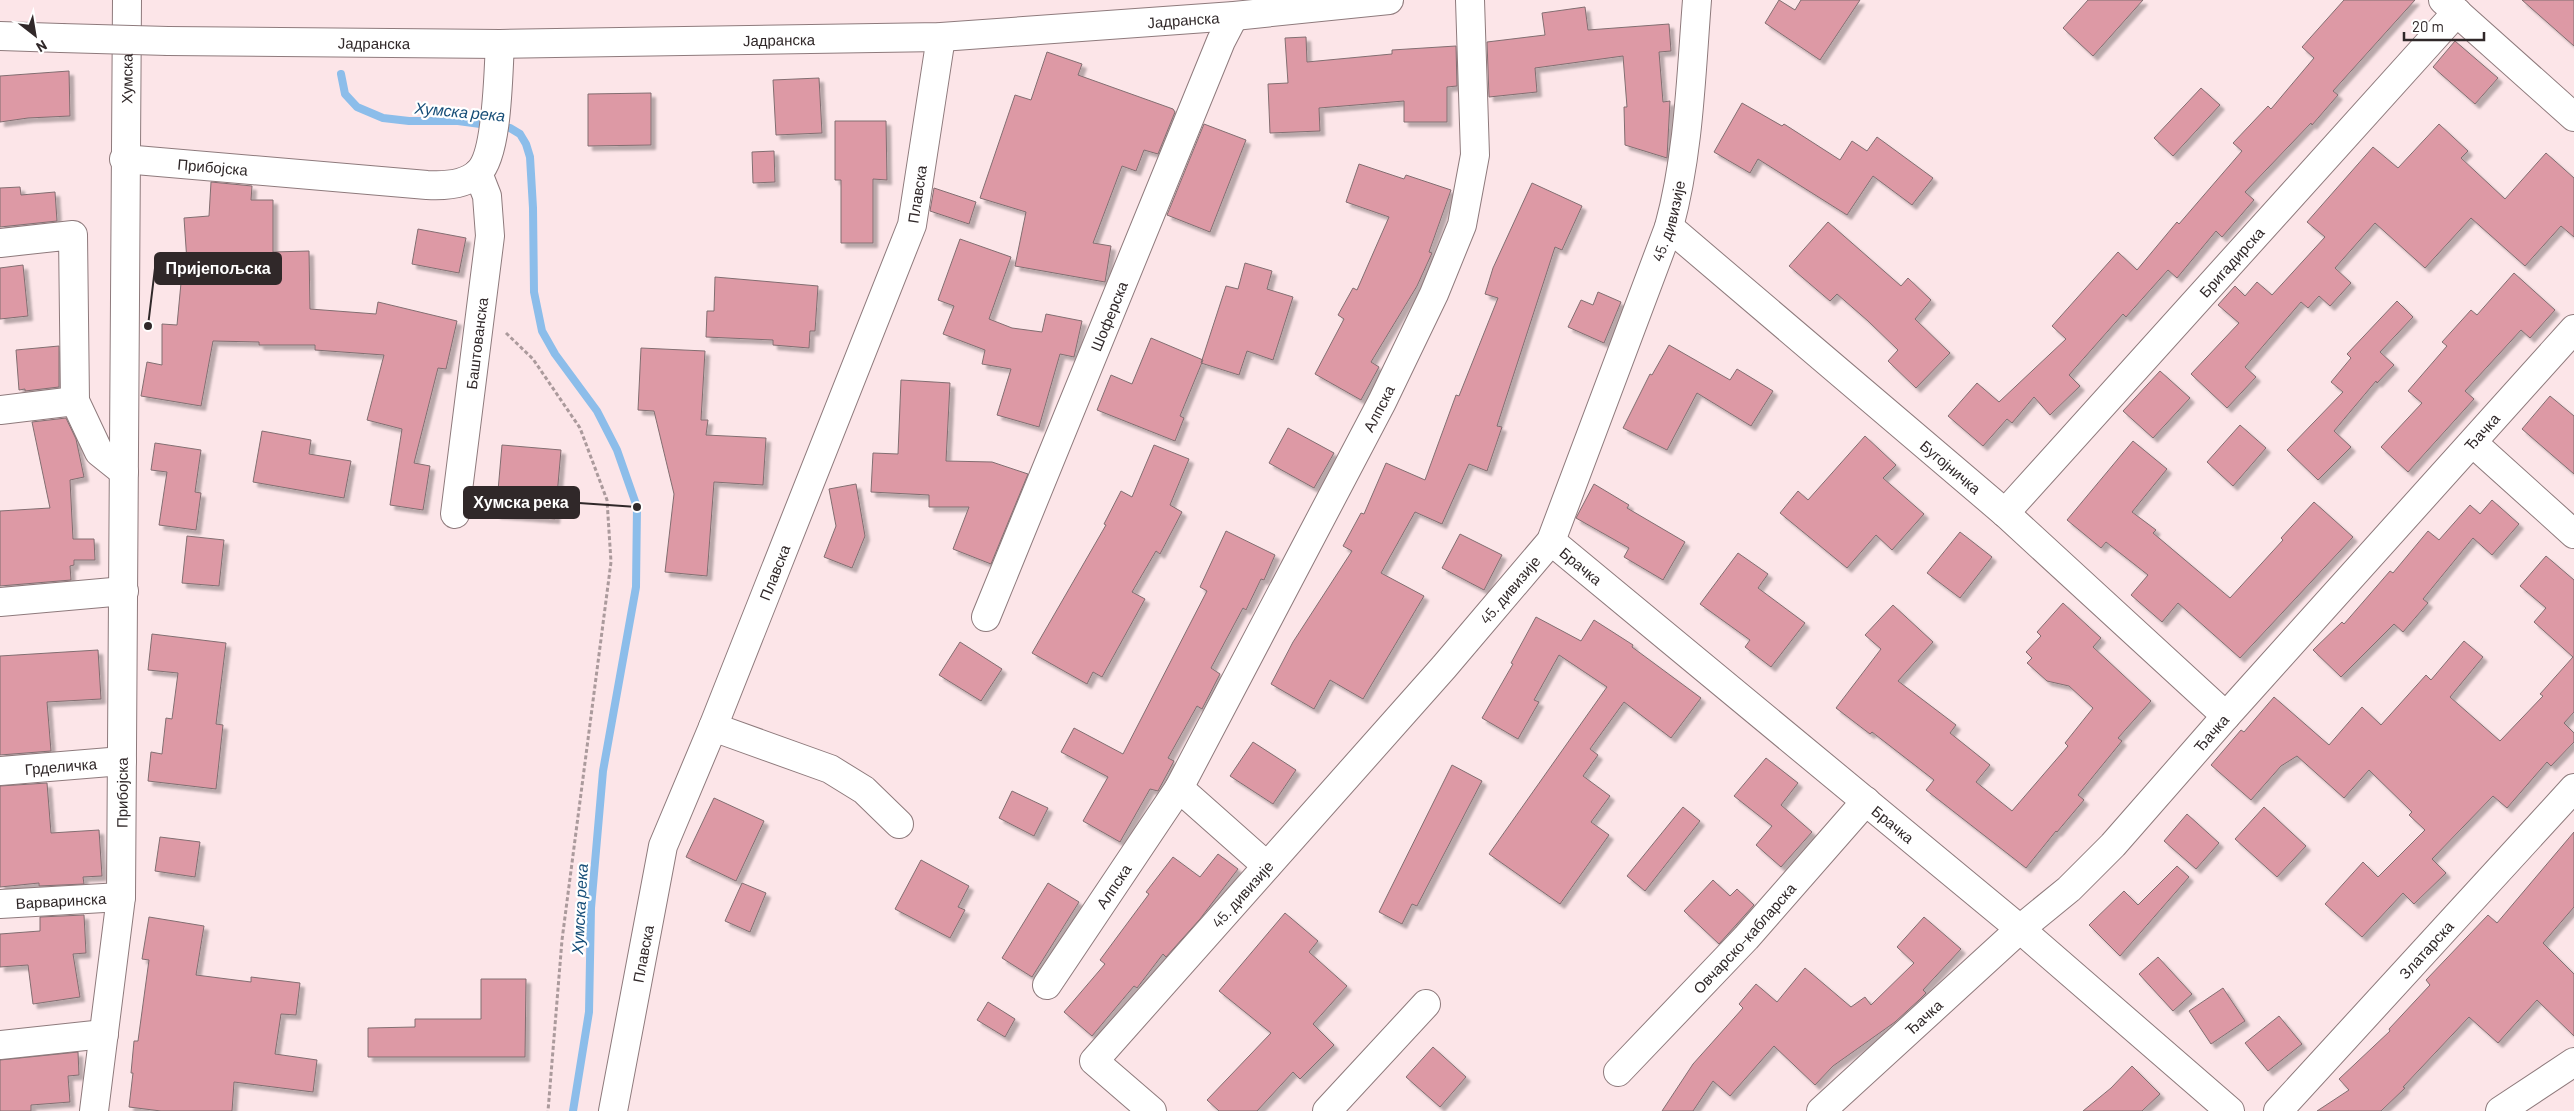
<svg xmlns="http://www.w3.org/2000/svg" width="2574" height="1111" viewBox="0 0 2574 1111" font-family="Barlow,sans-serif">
  <defs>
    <filter id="shadow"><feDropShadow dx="4.5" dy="4.5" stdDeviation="1" flood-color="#0004"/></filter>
  </defs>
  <rect width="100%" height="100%" fill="#fce5e8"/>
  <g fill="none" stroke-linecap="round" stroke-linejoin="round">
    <path stroke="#8cbdea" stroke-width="8" d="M341 74 345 94 357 107 383 118 409 121H458L510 128 520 134 526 144 530 157 533 208 534 292 542 331 555 354 597 411 617 450 637 507 636 587 603 771 591 908 589 1012 573 1111"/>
  </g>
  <path fill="#dd99a5" stroke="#826e71" filter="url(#shadow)" d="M1779 0 1795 10 1801 0H1860L1820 60 1765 23Z
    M2088 0H2143L2093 56 2063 28Z
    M2344 0H2415L2333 91 2338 95 2312 125 2311 123 2245 192 2254 200 2222 237 2216 231 2177 278 2168 270 2126 317 2123 314 2069 375 2080 386 2050 415 2034 397 2012 423 2007 419 1983 446 1948 416 1977 383 1999 402 2066 339 2052 326 2118 252 2137 270 2177 222 2179 224 2242 151 2233 143 2268 106 2271 109 2314 58 2302 47Z
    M2522 0H2574V46Z
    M1585 7 1588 30 1669 24 1671 51 1659 52 1663 102 1670 101 1667 158 1625 145 1624 107H1627L1623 56 1535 68 1537 92 1489 97 1487 42 1545 35 1542 13Z
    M1306 37 1307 62 1392 54V50L1456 46 1457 86 1447 87V122H1404V101L1319 108 1320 131 1270 133 1268 84 1288 83 1285 38Z
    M2455 41 2498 78 2475 104 2433 67Z
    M1047 52 1082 64 1078 75 1173 109 1175 112 1158 154 1144 150 1136 171 1122 166 1093 243 1111 246 1105 282 1015 266 1026 212 980 198 1015 95 1031 100Z
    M69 71 70 116 28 118 0 122V76Z
    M819 78 822 133 776 135 773 80Z
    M2201 88 2220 105 2173 156 2154 138Z
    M651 93V145L588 146V94Z
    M1742 103 1782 126 1784 124 1840 160 1852 141 1867 151 1877 137 1933 178 1912 205 1873 176 1847 215 1758 159 1750 173 1714 152Z
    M835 121H886L887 180 873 179V243H841V180H835Z
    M1204 124 1246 140 1210 232 1167 215Z
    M2439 124 2468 151 2461 158 2505 199 2546 153 2574 178V237L2561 226 2525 266 2471 218 2425 268 2375 223 2335 268 2351 283 2330 306 2319 296 2308 308 2301 302 2245 367 2256 377 2227 408 2191 374 2239 323 2218 305 2235 286 2245 296 2257 282 2272 295 2325 237 2307 222 2373 147 2398 168Z
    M774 151 775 182 753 183 752 152Z
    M1359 164 1404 179 1406 175 1451 190 1429 252 1432 253 1417 286 1371 362 1379 367 1361 400 1315 374 1344 319 1338 315 1353 288 1357 290 1389 217 1346 202Z
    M211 182 252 186 251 200H273V252L309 251 310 309 376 314 378 302 457 321 446 369 438 368 414 463 430 466 423 510 390 505 402 429 367 420 384 355 315 350V345H259V342L213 341 201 406 141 396 147 362 162 365V324L177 325 183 262H187L184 218 209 216Z
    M1532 183 1582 206 1562 250 1555 247 1497 426 1502 427 1487 471 1469 464 1442 524 1415 512 1381 573 1424 596 1363 699 1330 680 1314 709 1271 684 1293 642 1352 551 1343 546 1361 513 1364 514 1386 463 1425 480 1456 395 1459 396 1498 298 1485 294 1493 268Z
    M20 187 21 195 55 192 57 221 0 227V188Z
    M934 188 976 202 969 224 930 211Z
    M1828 222 1901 286 1908 278 1931 300 1915 319 1950 353 1916 388 1888 361 1898 350 1868 321 1837 294 1830 301 1789 266Z
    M418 229 466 238 459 273 412 264Z
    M960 239 1011 257 989 319 1012 328 1042 332 1046 314 1082 321 1074 357 1060 354 1039 427 997 415 1011 369 982 364 985 350 943 334 954 306 938 300Z
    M1245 263 1272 271 1267 289 1293 297 1273 360 1247 351 1239 375 1201 363 1226 286 1238 289Z
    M23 265 28 316 0 319V268Z
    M2514 273 2555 310 2530 338 2521 330 2465 391 2474 399 2408 472 2381 447 2422 403 2408 391 2447 346 2442 342 2471 310 2477 315Z
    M715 277 818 286 815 331H810L809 348 773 345V340L706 337 707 311H714Z
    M1598 292 1621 302 1604 343 1568 327 1581 300 1593 305Z
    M2397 301 2413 317 2380 352 2394 365 2377 383 2376 381 2334 431 2351 447 2318 480 2287 450 2343 392 2331 382 2351 358 2347 354Z
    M1151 338 1203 360 1180 416 1184 418 1175 441 1097 410 1111 375 1132 384Z
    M1669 345 1730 380 1737 369 1773 391 1751 426 1697 393 1667 450 1623 428 1650 374 1652 375Z
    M59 346V387L25 391V389L19 390 16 350Z
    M641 348 705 351 701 420H708L706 435 766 438 763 485 714 482 707 576 665 572 674 494 654 411 638 410Z
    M2160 371 2190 398 2153 438 2123 411Z
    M901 380 950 383 946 461 992 462 1028 474 991 564 953 549 969 507H929V495L871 492 873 453 898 454Z
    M2550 396 2574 416V474L2522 429Z
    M66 418 76 439 84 477 70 480 73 539H94L95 560H74V565L70 566 71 580 0 586V511L50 508 32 422Z
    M2240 425 2266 448 2233 486 2207 462Z
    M1288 428 1334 453 1314 488 1269 463Z
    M262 431 311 440 309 454 351 461 344 498 253 482Z
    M1865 436 1896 465 1883 478 1924 514 1892 550 1876 535 1847 568 1780 513 1798 491 1808 500Z
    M2133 441 2167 469 2132 512 2156 530 2153 533 2230 598 2283 540 2281 538 2314 502 2353 537 2240 658 2178 603 2162 622 2131 595 2148 575 2106 542 2101 548 2067 520Z
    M155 443 201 450 195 492 201 493 196 530 159 525 167 472 151 470Z
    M502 445 561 450 555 519 496 514Z
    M1154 445 1189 459 1170 505 1182 512 1160 554 1156 551 1132 592 1145 599 1102 677 1093 672 1087 684 1032 653 1106 525 1104 524 1121 491 1132 497Z
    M856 484 865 536 852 568 824 557 836 526 829 489Z
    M1594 484 1629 505 1627 508 1685 542 1663 580 1624 557 1629 548 1576 518Z
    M2492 500 2519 524 2492 555 2473 538 2423 599 2428 603 2403 632 2394 624 2341 677 2313 650 2342 622 2344 624 2390 571 2393 573 2428 531 2439 540 2470 505 2480 514Z
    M1226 531 1275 555 1264 580 1261 579 1246 610 1243 608 1211 668 1220 674 1202 709 1197 706 1168 758 1174 761 1158 791 1150 789 1120 842 1083 821 1108 777 1061 752 1074 728 1123 754 1207 591 1200 587Z
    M1960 532 1992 557 1960 598 1927 573Z
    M1460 534 1502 555 1484 590 1442 568Z
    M187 536 224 540 219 586 182 583Z
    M1738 553 1768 574 1758 588 1805 623 1771 667 1745 647 1750 640 1700 604Z
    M2546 556 2574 580V712L2564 723 2574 733V742L2551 766 2547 762 2507 808 2493 796 2432 859 2446 873 2414 904 2403 893 2362 937 2325 904 2363 862 2378 877 2425 830 2409 815 2412 812 2369 770 2344 798 2297 756 2281 766 2251 800 2211 765 2241 730 2244 732 2274 697 2329 745 2362 707 2381 725 2426 675 2431 680 2464 641 2483 657 2450 697 2500 741 2543 696 2540 694 2573 657 2534 622 2546 608 2520 586Z
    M2063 603 2101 638 2093 647 2151 701 2118 738 2122 741 2078 795 2084 800 2057 832 2056 831 2026 868 1926 790 1934 780 1872 732 1870 734 1836 708 1881 649 1865 635 1893 605 1933 642 1898 681 1956 725 1950 733 1990 765 1976 782 2012 811 2068 746 2065 743 2093 708 2069 686 2047 681 2027 663 2032 658 2026 652 2041 636 2037 632Z
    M1536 617 1581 641 1594 620 1633 645 1632 647 1701 698 1671 738 1624 702 1590 749 1598 755 1583 776 1610 796 1591 822 1609 835 1560 904 1489 854 1607 687 1559 655 1534 700 1539 702 1518 739 1482 718 1513 664 1511 663Z
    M152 634 226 643 216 724 223 725 216 789 148 781 151 752 162 754 166 718 172 719 178 673 148 670Z
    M960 642 1002 669 981 701 939 675Z
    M98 650 101 699 47 702 51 751 0 755V656Z
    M1253 742 1296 770 1273 804 1230 776Z
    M1766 758 1798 783 1781 805 1812 832 1781 867 1756 845 1772 826 1734 796Z
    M1452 765 1482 781 1417 906 1412 904 1402 924 1379 912Z
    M47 783 51 833 99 830 102 876 83 877 84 884 39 886V883L0 887V786Z
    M1012 791 1048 808 1034 836 999 818Z
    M714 798 764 821 736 881 686 857Z
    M1683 807 1700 821 1645 891 1627 876Z
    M2264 807 2306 846 2277 877 2235 839Z
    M2187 814 2219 843 2196 869 2164 841Z
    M2574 832V907L2543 943 2574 974V1036L2537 1000 2498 1043 2469 1017 2403 1087 2405 1088 2381 1111H2317L2349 1090 2339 1079 2390 1031 2389 1029 2430 985 2426 980 2488 915 2497 923Z
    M160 837 200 842 195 877 155 871Z
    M1218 854 1238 869 1200 919 1166 957 1163 954 1137 988 1134 986 1092 1036 1064 1012 1105 964 1100 960 1149 894 1146 892 1173 857 1200 877Z
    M921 860 969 886 958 907 965 910 950 938 895 909Z
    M2177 866 2189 877 2120 956 2089 925 2124 891 2138 905Z
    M1713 880 1730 896 1737 889 1754 905 1719 944 1684 911Z
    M742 883 766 893 750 932 725 921Z
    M1048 883 1079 902 1032 977 1002 958Z
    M1285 913 1318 941 1309 952 1347 986 1313 1024 1334 1045 1300 1079 1293 1072 1257 1111H1219L1207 1100 1271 1033 1219 991Z
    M84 915 86 953 73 954 80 997 33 1004 28 965 0 967V934L40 931V917Z
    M149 917 204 926 196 975 251 982V977L300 983 296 1015 281 1014 275 1054 317 1060 313 1092 234 1082 232 1111H161L129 1107 133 1073H131L134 1041H138L149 960 142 959Z
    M1924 917 1961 949 1923 990 1926 993 1919 1000 1895 1022 1833 1066 1815 1085 1774 1046 1730 1096 1713 1081 1693 1111H1662L1693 1064 1743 1008 1739 1004 1756 984 1777 1002 1805 968 1851 1007 1865 997 1871 1005 1914 963 1897 947Z
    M2158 957 2192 994 2173 1011 2139 974Z
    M481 979H526L525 1057H368V1028L415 1027V1019H481Z
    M2223 988 2245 1021 2211 1044 2189 1011Z
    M988 1002 1015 1019 1005 1037 977 1020Z
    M2279 1016 2302 1044 2268 1071 2245 1043Z
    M1433 1047 1466 1077 1440 1107 1406 1077Z
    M78 1052 79 1075 68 1076 70 1102 31 1105V1111H0V1060Z
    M2132 1066 2160 1094 2142 1111H2083L2111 1088Z"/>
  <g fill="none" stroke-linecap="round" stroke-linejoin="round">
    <defs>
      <g id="minor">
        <path d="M2443 0 2574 117"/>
        <path d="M0 36 61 38"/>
        <path id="s1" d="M168 41 500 44 941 37 1234 16 1389 0"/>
        <path id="s2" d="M124 159 427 185C444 186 466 185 479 172 498 153 498 73 500 44"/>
        <path id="s3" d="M1669 227 2005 513 2226 716"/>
        <path d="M0 243 73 235 75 401 99 452 124 472"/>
        <path d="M0 410 75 401"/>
        <path d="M2473 443 2574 534"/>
        <path id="s4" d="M2005 513 2457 12"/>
        <path id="s5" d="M455 514 490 236 487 196 478 173"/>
        <path id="s6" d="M1551 541 2020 929 2230 1111"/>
        <path d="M0 602 124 591"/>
        <path id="s7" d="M986 617 1221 41 1234 16"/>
        <path d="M713 727 830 769 864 790 899 824"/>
        <path id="s8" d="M0 771 122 761"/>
        <path d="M1179 788 1267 866"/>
        <path id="s9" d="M0 904 121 897"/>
        <path id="s10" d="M1047 985 1179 788 1382 402 1434 294 1462 225 1475 155 1470 0"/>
        <path d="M0 1045 104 1034"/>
        <path id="s11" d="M1618 1072 1746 938 1866 801"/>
        <path id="s12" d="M94 1111 121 897 127 0"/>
        <path id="s13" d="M613 1111 663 846 713 727 912 225 941 37"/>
        <path id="s14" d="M1152 1111 1094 1061 1444 667 1551 541 1669 227C1689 153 1691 76 1697 0"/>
        <path d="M1327 1111 1426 1004"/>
        <path id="s15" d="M1821 1111 2020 929 2069 889 2113 845 2226 716 2574 329"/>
        <path id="s16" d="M2278 1111 2574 788"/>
        <path d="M2500 1111 2574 1062"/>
      </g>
    </defs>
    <use href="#minor" stroke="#8e7a7c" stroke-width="30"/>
    <path stroke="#ab9a9c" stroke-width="3" stroke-dasharray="4 2.5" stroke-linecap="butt" d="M506 333 533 359 580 428 607 500 611 562 562 940 548 1111"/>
    <use href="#minor" stroke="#fff" stroke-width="28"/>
    <defs>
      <path id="minor-bridge" d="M61 38 168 41"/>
    </defs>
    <use href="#minor-bridge" stroke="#8e7a7c" stroke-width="30" stroke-linecap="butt"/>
    <use href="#minor-bridge" stroke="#fff" stroke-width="28"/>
  </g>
  <g text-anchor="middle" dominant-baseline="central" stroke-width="4.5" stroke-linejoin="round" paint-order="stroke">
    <g font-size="15" fill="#302829" stroke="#fff">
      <text stroke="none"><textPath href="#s1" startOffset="1016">Јадранска</textPath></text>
      <text stroke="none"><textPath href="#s1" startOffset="611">Јадранска</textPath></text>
      <text stroke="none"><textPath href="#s1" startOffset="206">Јадранска</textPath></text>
      <text stroke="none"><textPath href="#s12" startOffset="1034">Хумска</textPath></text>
      <text stroke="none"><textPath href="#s2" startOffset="89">Прибојска</textPath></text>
      <text stroke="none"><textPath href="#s13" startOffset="970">Плавска</textPath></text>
      <text stroke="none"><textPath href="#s14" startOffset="1110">45. дивизије</textPath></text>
      <text stroke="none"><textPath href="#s4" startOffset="338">Бригадирска</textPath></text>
      <text stroke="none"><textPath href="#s7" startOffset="325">Шоферска</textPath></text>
      <text stroke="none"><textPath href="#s5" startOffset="172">Баштованска</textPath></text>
      <text stroke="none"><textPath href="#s10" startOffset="666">Алпска</textPath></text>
      <text stroke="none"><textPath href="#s15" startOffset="949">Ђачка</textPath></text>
      <text stroke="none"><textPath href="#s3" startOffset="370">Бугојничка</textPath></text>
      <text stroke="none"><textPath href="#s6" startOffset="39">Брачка</textPath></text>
      <text stroke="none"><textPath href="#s13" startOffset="565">Плавска</textPath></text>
      <text stroke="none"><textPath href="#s14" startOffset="705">45. дивизије</textPath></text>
      <text stroke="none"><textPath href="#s15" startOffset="544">Ђачка</textPath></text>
      <text stroke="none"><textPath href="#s8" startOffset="61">Грделичка</textPath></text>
      <text stroke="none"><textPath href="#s12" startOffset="320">Прибојска</textPath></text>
      <text stroke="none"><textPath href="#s6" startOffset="444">Брачка</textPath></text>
      <text stroke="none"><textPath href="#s10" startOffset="119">Алпска</textPath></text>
      <text stroke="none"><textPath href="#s14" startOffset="300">45. дивизије</textPath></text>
      <text stroke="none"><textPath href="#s9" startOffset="61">Варваринска</textPath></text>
      <text stroke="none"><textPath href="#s11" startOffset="184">Овчарско-кабларска</textPath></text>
      <text stroke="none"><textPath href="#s16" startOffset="219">Златарска</textPath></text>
      <text stroke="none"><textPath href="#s13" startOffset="160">Плавска</textPath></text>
      <text stroke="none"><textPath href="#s15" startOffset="139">Ђачка</textPath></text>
    </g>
    <g font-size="16" font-style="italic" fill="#174e78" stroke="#fff">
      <text transform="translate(460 111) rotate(5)">Хумска река</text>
      <text transform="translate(579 909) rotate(-87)">Хумска река</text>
    </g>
  </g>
  <path fill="none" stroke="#302829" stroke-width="2" d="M148 326L155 268M637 507L579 503"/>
  <g fill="#302829" stroke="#fff" stroke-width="2">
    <circle cx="148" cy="326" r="5"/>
    <circle cx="637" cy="507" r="5"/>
  </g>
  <g fill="#302829" stroke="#302829" stroke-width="2">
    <rect x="155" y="253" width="126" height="31" rx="5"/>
    <rect x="464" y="487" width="115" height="31" rx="5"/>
  </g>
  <g font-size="16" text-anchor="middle" font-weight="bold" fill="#fff">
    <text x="218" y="274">Пријепољска</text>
    <text x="521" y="508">Хумска река</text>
  </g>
  <g transform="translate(35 35) rotate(149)" stroke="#ffffff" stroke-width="4" paint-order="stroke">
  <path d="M0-4L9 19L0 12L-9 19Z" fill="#302829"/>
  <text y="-8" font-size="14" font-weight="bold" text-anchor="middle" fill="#302829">N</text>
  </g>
  <path d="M2404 32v8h80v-8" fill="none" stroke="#302829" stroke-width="2.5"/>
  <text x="2412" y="32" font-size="15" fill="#302829" stroke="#ffffff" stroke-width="4" paint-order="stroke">20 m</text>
</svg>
